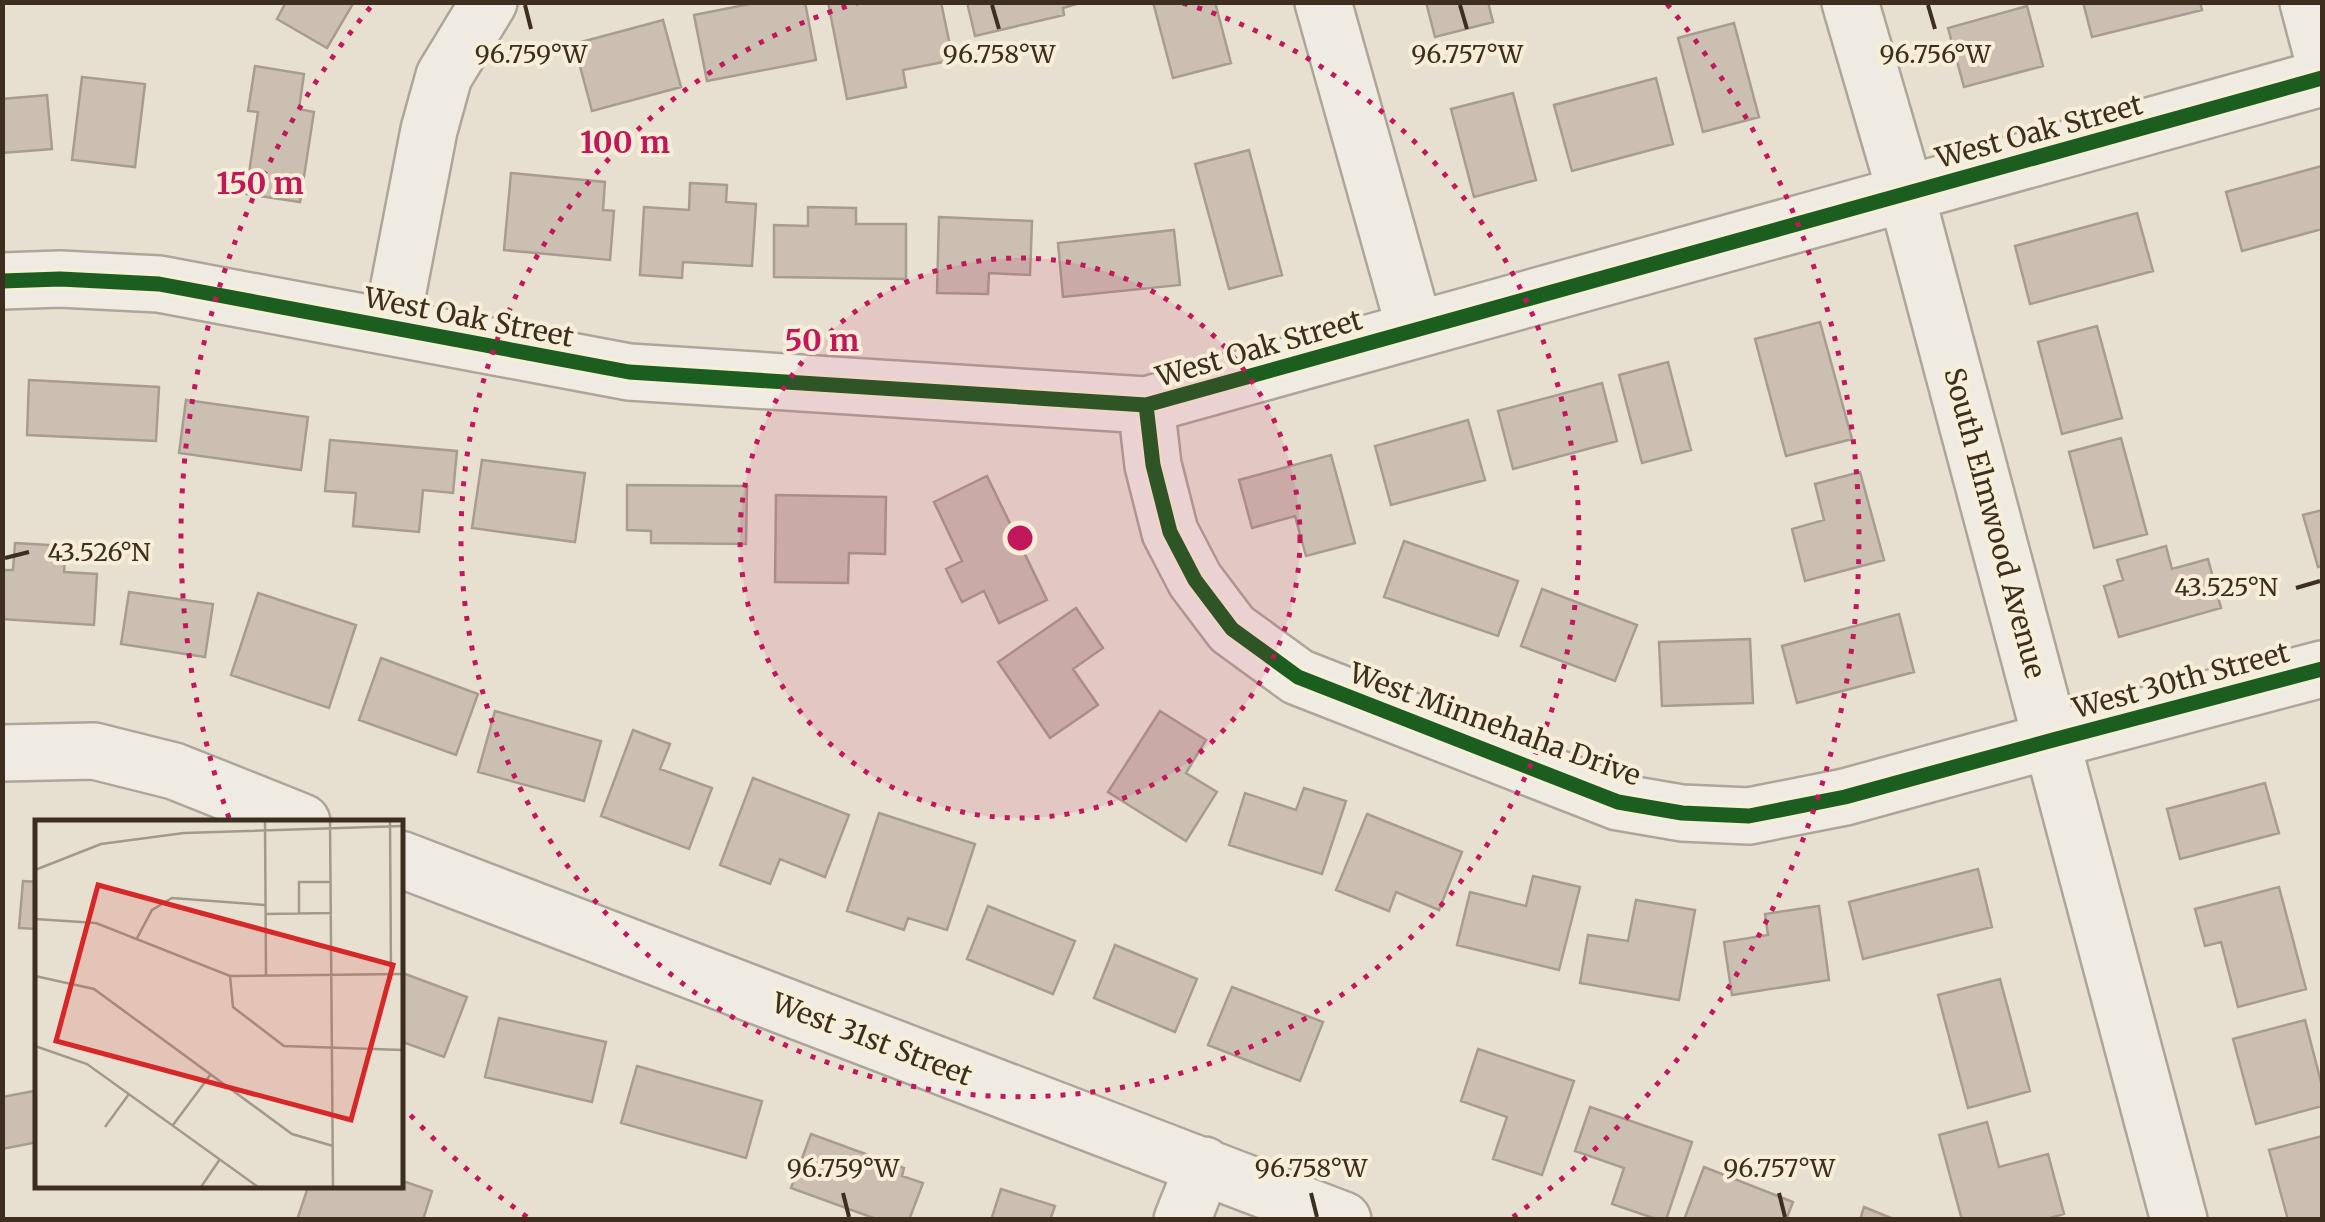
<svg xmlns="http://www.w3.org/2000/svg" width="2325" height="1222" viewBox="0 0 2325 1222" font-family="Merriweather,serif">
  <rect width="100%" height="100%" fill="#e7e0d1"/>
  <path fill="#cbbfb2" stroke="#a89c90" stroke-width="2.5" d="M286 2H354L327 48 277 19Z
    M760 2H805L816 60 707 81 694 15Z
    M828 2H941L953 60 903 70 906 87 847 99Z
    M967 2H1083L1063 8 1064 15 975 36Z
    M1153 2H1215L1231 63 1173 78Z
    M1426 2H1488L1493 22 1435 37Z
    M2083 2H2200L2202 10 2092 37Z
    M2027 6 2043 66 1964 87 1948 28Z
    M663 20 681 87 592 111 574 44Z
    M1734 23 1759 117 1703 132 1678 38Z
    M255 66 304 74 299 109 314 112 300 202 246 194 258 112 248 111Z
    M82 77 145 84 135 167 72 160Z
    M1656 78 1673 144 1572 171 1554 105Z
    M1513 93 1536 180 1474 197 1451 109Z
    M47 95 52 149 2 153V99Z
    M1249 150 1282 275 1229 289 1195 164Z
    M2322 166V229L2242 251 2226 192Z
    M511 173 605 182 603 210 614 211 610 260 504 250Z
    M690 183 727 185 726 202 756 204 752 266 683 262 682 278 640 275 644 207 689 210Z
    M808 207 856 208V224H906V279L774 277V225L808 226Z
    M2137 213 2153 271 2030 304 2015 246Z
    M939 217 1032 221 1030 275 989 273 988 294 937 293Z
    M1174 230 1180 285 1063 297 1058 243Z
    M1820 322 1852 439 1786 456 1755 339Z
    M2097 326 2122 418 2062 434 2038 342Z
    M1668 362 1691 450 1642 463 1619 375Z
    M29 380 159 387 156 441 27 435Z
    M1602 383 1617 441 1513 469 1498 411Z
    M186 400 308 417 301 470 179 453Z
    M1468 420 1485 480 1391 505 1375 446Z
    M2121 438 2147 534 2094 548 2069 452Z
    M330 440 457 451 453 493 423 490 419 532 353 526 356 493 325 491Z
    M1331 455 1355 543 1306 556 1295 516 1252 528 1239 480Z
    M482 460 585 473 575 542 472 528Z
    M1860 472 1884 560 1805 581 1792 529 1824 520 1815 484Z
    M987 476 1047 600 999 623 984 591 962 602 946 569 962 561 934 502Z
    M627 485 747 486 746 544 651 543V531L627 530Z
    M776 495 886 497 885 554 849 553 848 583 775 582Z
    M2322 510V566L2318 567 2303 515Z
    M1404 541 1518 581 1498 636 1384 597Z
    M15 543 66 546 64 572 97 574 94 625 2 619V570H13Z
    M2166 546 2172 569 2208 559 2221 608 2119 637 2104 586 2123 580 2117 560Z
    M1542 589 1637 625 1615 681 1521 646Z
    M129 592 213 604 205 657 121 644Z
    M258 593 356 625 329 708 231 675Z
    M1076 608 1103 648 1073 669 1098 705 1050 738 998 662Z
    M1899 614 1914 672 1797 703 1782 646Z
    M1750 639 1753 703 1662 706 1659 642Z
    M381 658 478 694 456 755 359 720Z
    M495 711 601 741 584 801 478 772Z
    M1160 711 1206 740 1186 773 1217 792 1186 841 1108 792Z
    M633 730 670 744 660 769 712 788 689 849 601 816Z
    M753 778 849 815 825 877 780 859 770 884 720 865Z
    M2265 783 2279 833 2180 859 2167 809Z
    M1304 788 1346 801 1322 874 1229 845 1245 793 1296 810Z
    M879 813 975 844 947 930 908 918 904 930 847 911Z
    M1367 814 1462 852 1439 910 1396 892 1389 911 1336 890Z
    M1978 869 1992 927 1863 959 1849 902Z
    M1533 876 1580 887 1559 970 1457 945 1470 892 1526 906Z
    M23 881 38 882V929L19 928Z
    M2279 887 2306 989 2238 1007 2221 942 2205 946 2195 909Z
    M1636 900 1695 910 1679 1000 1580 983 1588 935 1628 941Z
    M988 906 1075 941 1053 994 967 959Z
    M1819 906 1829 980 1732 995 1724 942 1768 935 1765 914Z
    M1115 945 1197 979 1175 1032 1094 998Z
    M400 972 467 997 444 1057 400 1041Z
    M2000 979 2030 1091 1968 1108 1938 995Z
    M1232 987 1323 1022 1300 1081 1208 1045Z
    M499 1018 606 1042 592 1102 485 1077Z
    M2305 1020 2322 1086V1106L2256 1124 2233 1039Z
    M1478 1049 1574 1081 1542 1175 1493 1159 1507 1117 1461 1101Z
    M637 1066 762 1101 746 1158 621 1123Z
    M34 1091 38 1110V1142L2 1149V1097Z
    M1590 1107 1692 1142 1666 1220H1659L1612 1204 1624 1168 1575 1151Z
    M1987 1122 1999 1167 2048 1154 2064 1214 2043 1220H1962L1939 1135Z
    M811 1134 904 1168 902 1176 923 1183 909 1220H879L791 1188Z
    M2322 1136V1220H2288L2269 1150Z
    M1704 1167 1793 1202 1786 1220H1684Z
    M400 1180 432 1191 423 1220H297L309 1184H400Z
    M1001 1189 1055 1206 1050 1220H991Z
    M1864 1207 1896 1220H1860Z"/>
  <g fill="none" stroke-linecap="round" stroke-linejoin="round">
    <defs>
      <path id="minor" d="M1323 2 1415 330
        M1850 2 1906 194 2179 1220
        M2308 2 2322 55
        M2 281 60 279 159 284 629 372 1146 405 2322 78
        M391 327 429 130 444 76 489 2
        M1146 405 1153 465 1170 532 1195 580 1232 629 1298 677 1618 802 1682 813 1749 816 1845 797 2053 740 2322 669
        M2 753 94 751 174 771 302 822
        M400 859 1343 1220
        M1182 1220 1204 1165"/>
    </defs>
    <use href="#minor" stroke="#ada599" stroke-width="60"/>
    <use href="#minor" stroke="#efebe3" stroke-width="55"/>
    <defs>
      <path id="cycleway" d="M2 281 60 279 159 284 629 372 1146 405 2322 78
        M1146 405 1153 465 1170 532 1195 580 1232 629 1298 677 1618 802 1682 813 1749 816 1845 797 2053 740 2322 669"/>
    </defs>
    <use href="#cycleway" stroke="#f7eed8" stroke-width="21"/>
    <use href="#cycleway" stroke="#1b5e20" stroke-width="15"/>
  </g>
  <path fill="none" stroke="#3d2e20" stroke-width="4" d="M525 5 531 29M992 5 999 29M1460 5 1467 29M1928 5 1935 29M5 558 29 552M2296 588 2320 581M843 1193 849 1217M1311 1193 1317 1217M1779 1193 1785 1217"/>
  <circle cx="1020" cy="538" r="280" fill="#c2185b" fill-opacity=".12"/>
  <g fill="none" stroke="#c2185b" stroke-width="5" stroke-dasharray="5 10">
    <circle cx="1020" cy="538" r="280"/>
    <path d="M1183 3A559 559 0 1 1 857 3"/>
    <path d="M527 1217A839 839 0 0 1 401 1105M229 818A839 839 0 0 1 373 4M1667 4A839 839 0 0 1 1513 1217"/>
  </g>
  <g text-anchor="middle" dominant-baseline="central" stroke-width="8" stroke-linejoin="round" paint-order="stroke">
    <g font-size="28" fill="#3d2e20" stroke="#f7eed8">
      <text transform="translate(2039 131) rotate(-15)">West Oak Street</text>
      <text transform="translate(469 317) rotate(11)">West Oak Street</text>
      <text transform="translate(1259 348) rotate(-16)">West Oak Street</text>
      <text transform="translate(1995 523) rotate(75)">South Elmwood Avenue</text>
      <text transform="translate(2181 680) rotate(-15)">West 30th Street</text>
      <text transform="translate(1495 724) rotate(20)">West Minnehaha Drive</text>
      <text transform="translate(872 1039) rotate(21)">West 31st Street</text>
    </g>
  </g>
  <g transform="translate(35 820)">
    <rect width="368" height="368" fill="#e7e0d1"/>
    <path fill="none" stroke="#a3998a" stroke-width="2.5" d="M230 0 231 156M295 0 298 367M355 0 356 154M0 50 66 24 149 13 368 6M264 93V62H296M230 94 297 93M0 99 61 103 195 156 368 154M101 120 117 90 137 78 230 85M0 156 59 169 257 314 298 326M195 156 198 187 249 226 368 230M0 226 52 244 223 367M138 305 176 254M70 307 94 274M166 367 185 339"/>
    <path fill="#d62828" fill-opacity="0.15" stroke="#d62828" stroke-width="5" d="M63 65 358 145 316 300 21 221Z"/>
    <rect width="368" height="368" fill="none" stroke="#3d2e20" stroke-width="5"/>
  </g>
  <g font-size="25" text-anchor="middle" fill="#3d2e20" stroke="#f7eed8" stroke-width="8" stroke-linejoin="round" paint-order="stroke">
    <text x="531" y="63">96.759°W</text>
    <text x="999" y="63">96.758°W</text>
    <text x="1467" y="63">96.757°W</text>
    <text x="1935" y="63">96.756°W</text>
    <text x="99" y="561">43.526°N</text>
    <text x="2226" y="596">43.525°N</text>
    <text x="843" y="1177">96.759°W</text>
    <text x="1311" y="1177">96.758°W</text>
    <text x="1779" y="1177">96.757°W</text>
  </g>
  <circle cx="1020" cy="538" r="15" fill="#c2185b" stroke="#f7eed8" stroke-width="5"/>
  <g font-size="30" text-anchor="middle" font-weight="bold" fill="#c2185b" stroke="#f7eed8" stroke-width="8" stroke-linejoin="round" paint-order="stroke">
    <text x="625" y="153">100 m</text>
    <text x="260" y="194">150 m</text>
    <text x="822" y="351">50 m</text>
  </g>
  <rect width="2325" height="1222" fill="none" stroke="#3d2e20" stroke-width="10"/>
</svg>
